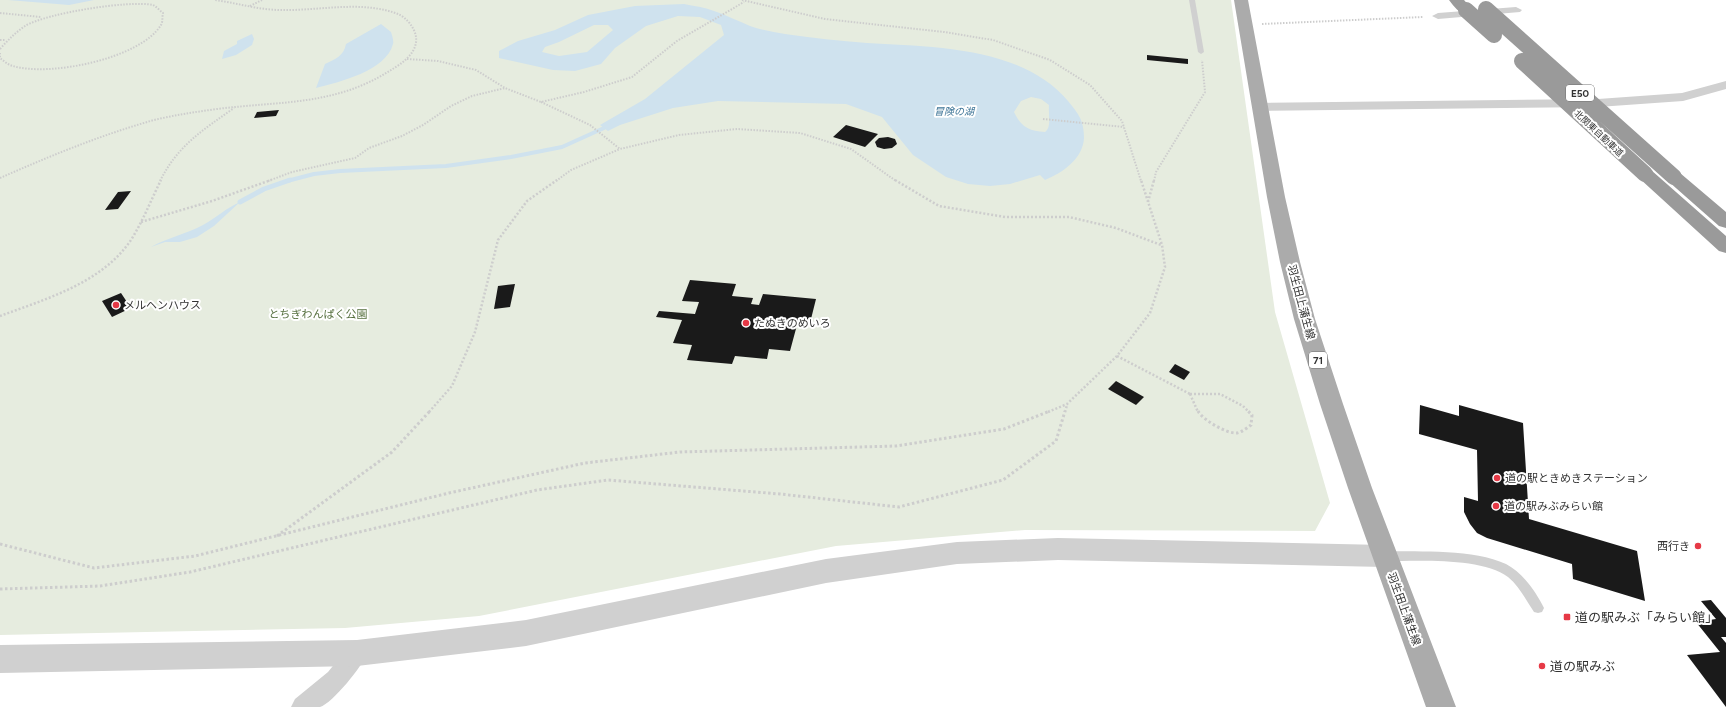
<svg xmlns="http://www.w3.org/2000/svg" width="1726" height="707" viewBox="0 0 1726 707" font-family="Figtree,'Noto Sans JP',sans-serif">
  <rect width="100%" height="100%" fill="#fff"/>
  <path fill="#e6ecdf" d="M0 0H1231L1275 312 1330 503 1315 531 1025 530 836 546 479 616 345 628 0 635Z"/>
  <path fill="#cfe2ee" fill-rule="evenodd" d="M8 0H94L69 5Z
    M684 4C694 6 704 7 714 11 726 15 738 21 750 26 761 30 774 32 785 34 812 38 840 41 867 43 932 47 1022 46 1068 101 1079 114 1084 121 1084 138 1083 159 1062 173 1045 180L1040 175 1010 184 990 186 968 184 946 177 913 155 882 117 846 104 718 101 673 108 620 125 608 131 600 125 645 99 724 35 721 25 700 17 678 16 646 26 615 48 601 64 575 71 553 70 499 58V51L518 41 555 30 588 15 635 6ZM594 25H608L613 30 587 52 559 56 542 52 545 47 559 42ZM1031 97 1041 99 1049 105C1048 114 1052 127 1045 132 1029 131 1021 127 1014 112L1021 101Z
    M381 24 391 32C392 35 394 41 393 44 386 71 339 82 316 88L325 64C335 59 344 56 346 44Z
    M252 34 254 39 252 45 236 55 222 59 224 51 237 44V41Z
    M240 202 214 226 197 237 180 242H165L151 247C167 238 186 234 203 225 216 218 226 208 240 202Z"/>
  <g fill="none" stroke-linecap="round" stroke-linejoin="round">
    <path stroke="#cfe2ee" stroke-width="4" d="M287 181 314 174 340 171 446 166 511 157 562 147 604 128"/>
    <path stroke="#cfe2ee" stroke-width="5" d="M240 202 264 189 290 180"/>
  </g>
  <path fill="#1a1a1a" d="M1147 55 1188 59V64L1147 60Z
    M279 110 276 116 254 118 257 112Z
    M846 125 878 134 865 147 833 137Z
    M888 137 895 139 897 144 892 148 884 149 877 147 875 142 879 138Z
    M131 191 118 209 105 210 118 192Z
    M690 280 736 284 732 296 753 298 751 304 759 305 763 294 816 299 809 327 797 325 790 351 769 349 767 359 735 356 732 364 687 360 692 345 673 343 682 320 656 317 659 311 695 314 699 302 682 301Z
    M515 284 510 307 494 309 498 286Z
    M121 293 131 308 112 317 102 301Z
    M1175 364 1190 372 1184 380 1169 372Z
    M1116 381 1144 397 1136 405 1108 389Z
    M1420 405 1459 416V405L1523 423 1529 519 1637 551 1645 601 1573 579 1572 564 1487 538 1477 533 1470 524 1464 512V497L1478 501 1477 450 1419 434Z
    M1711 600 1726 618V637H1721L1726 643V707L1687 655 1720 652 1696 622 1716 619 1701 601Z"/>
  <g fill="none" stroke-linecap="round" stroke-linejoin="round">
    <path stroke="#cdcdcd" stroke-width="2" stroke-dasharray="1.5 1.5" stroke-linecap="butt" d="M742 0 825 19 944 32 993 40 1050 60 1090 85 1122 121 1141 181
      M250 6 262 0
      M0 13 41 17
      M1262 24 1423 17
      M0 40H5
      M0 49C8 40 15 33 25 26 47 13 129 0 153 5 157 7 160 11 163 13 162 17 163 22 161 25 140 59 49 77 13 66 8 65 4 61 0 58V53
      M407 59 438 61 476 70 505 88 541 102 584 92 632 77 677 41 744 2
      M541 102 590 125 620 149 679 135 737 129 800 133 851 149 896 181
      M1043 119 1124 127
      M0 178C50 156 101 135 154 120 175 115 195 112 217 109 280 101 335 106 391 70 403 63 418 52 416 37 415 28 406 17 398 14 362 0 319 11 281 10 259 10 237 3 215 0
      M160 181C178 145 203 130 234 108
      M268 181 292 172 355 158 369 148 402 136 423 125 451 106 472 96 505 88
      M556 181 571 170 620 149
      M1154 181 1156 172 1205 92 1202 60"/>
    <path stroke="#cdcdcd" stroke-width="2.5" stroke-dasharray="2 2" stroke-linecap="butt" d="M895 180 939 206 1005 217H1069L1116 228 1161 245
      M1148 202 1154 180
      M141 222 212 201 271 180
      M0 316C46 299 102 283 131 240 143 221 151 200 161 180
      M1117 356 1190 394
      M1190 394H1220L1243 406 1249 412
      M1190 394 1198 412
      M429 412 452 386 475 332 498 240 527 201 557 180
      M1048 412 1067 404 1117 356 1150 313 1165 267 1162 245 1141 180
      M1065 412 1067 405"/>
    <path stroke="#cdcdcd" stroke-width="3" stroke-dasharray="2.5 2.5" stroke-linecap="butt" d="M1198 411C1202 419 1226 434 1237 433 1242 432 1247 428 1251 425L1252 415 1248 411
      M277 536 392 452 430 411
      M0 544 94 568 195 556 449 493 585 463 680 452 896 446 1004 429 1050 411
      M0 589 100 586 190 572 537 490 608 480 780 494 899 507 1003 480 1056 441 1065 411"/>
    <path fill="#d0d0d0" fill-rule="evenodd" d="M1189 0H1195L1204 52 1201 54 1198 52Z
      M1386 551C1421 552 1474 549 1506 564 1522 572 1536 592 1544 608L1542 612 1538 613 1534 612C1526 600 1519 586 1508 577 1482 557 1418 561 1386 561L1382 559 1381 556 1382 553Z"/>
    <path fill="#d0d0d0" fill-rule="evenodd" d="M1516 7 1522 10 1520 12 1438 19 1432 16 1438 13Z
      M1726 81V89L1683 101 1598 107 1259 111 1254 110 1253 107 1254 104 1259 103 1598 99 1682 93Z
      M357 643 365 646 368 653C362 666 333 703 320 707 312 707 300 707 291 707L295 699 328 672 349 646Z"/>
    <path fill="#d0d0d0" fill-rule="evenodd" d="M1058 538 1384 545 1393 548 1397 556 1393 564 1384 567 1058 560 957 564 826 583 526 646 357 666 0 673V645L357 640 526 620 826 559 957 542Z"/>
    <path fill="#ababab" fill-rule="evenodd" d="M1234 0H1248L1285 197 1300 262 1315 319 1343 404 1372 488 1456 707H1426L1348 488 1320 404 1294 319 1280 262 1267 197Z"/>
    <path fill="#9a9a9a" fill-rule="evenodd" d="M1449 0H1464L1473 10 1471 13C1461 16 1455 8 1449 0Z
      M1645 169 1651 170 1726 236V253L1719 251 1639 178 1636 174 1639 170Z
      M1674 172 1680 173 1726 212V228L1719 226 1668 181 1665 177 1668 173Z"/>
    <path stroke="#9a9a9a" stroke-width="16" d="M1486 9 1674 177
      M1466 10 1494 35
      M1522 61 1645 174"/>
  </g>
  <g fill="#e63946" stroke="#fff" stroke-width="1.5">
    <circle cx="116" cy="305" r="4"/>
    <circle cx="746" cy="323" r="4"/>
    <circle cx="1497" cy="478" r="4"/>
    <circle cx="1496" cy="506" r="4"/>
    <circle cx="1698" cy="546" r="4"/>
    <rect x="1563" y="613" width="8" height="8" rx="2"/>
    <circle cx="1542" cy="666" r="4"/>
  </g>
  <g text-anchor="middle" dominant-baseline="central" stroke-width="4" stroke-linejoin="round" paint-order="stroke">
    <g font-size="9" fill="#333" stroke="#fff">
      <text transform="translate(1599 133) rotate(43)">北関東自動車道</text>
    </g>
    <g fill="#fff" stroke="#707070" stroke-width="1">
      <rect x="1566" y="85" width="28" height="16" rx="3"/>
      <rect x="1309" y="352" width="18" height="16" rx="3"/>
    </g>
    <g font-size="10" font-weight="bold" fill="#333">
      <text x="1580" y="93">E50</text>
      <text x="1318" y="360">71</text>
    </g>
    <g font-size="10" font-style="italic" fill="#3f7597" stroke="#fff">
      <text x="954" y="111">冒険の湖</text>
    </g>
    <g font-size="11" fill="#333" stroke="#fff">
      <text transform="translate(1301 302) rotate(75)">羽生田上蒲生線</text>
      <text transform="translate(1404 609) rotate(70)">羽生田上蒲生線</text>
    </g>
    <g font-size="11" fill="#333" stroke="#fff" text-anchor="start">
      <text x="124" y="305">メルヘンハウス</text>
      <text x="754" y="323">たぬきのめいろ</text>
      <text x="1505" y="478">道の駅ときめきステーション</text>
      <text x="1504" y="506">道の駅みぶみらい館</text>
      <text x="1690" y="546" text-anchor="end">西行き</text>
    </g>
    <g font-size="11" fill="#56703f" stroke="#fff">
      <text x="318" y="314">とちぎわんぱく公園</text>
    </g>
    <g font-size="13" fill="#333" stroke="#fff" text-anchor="start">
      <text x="1575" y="617">道の駅みぶ「みらい館」</text>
      <text x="1550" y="666">道の駅みぶ</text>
    </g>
  </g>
</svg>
